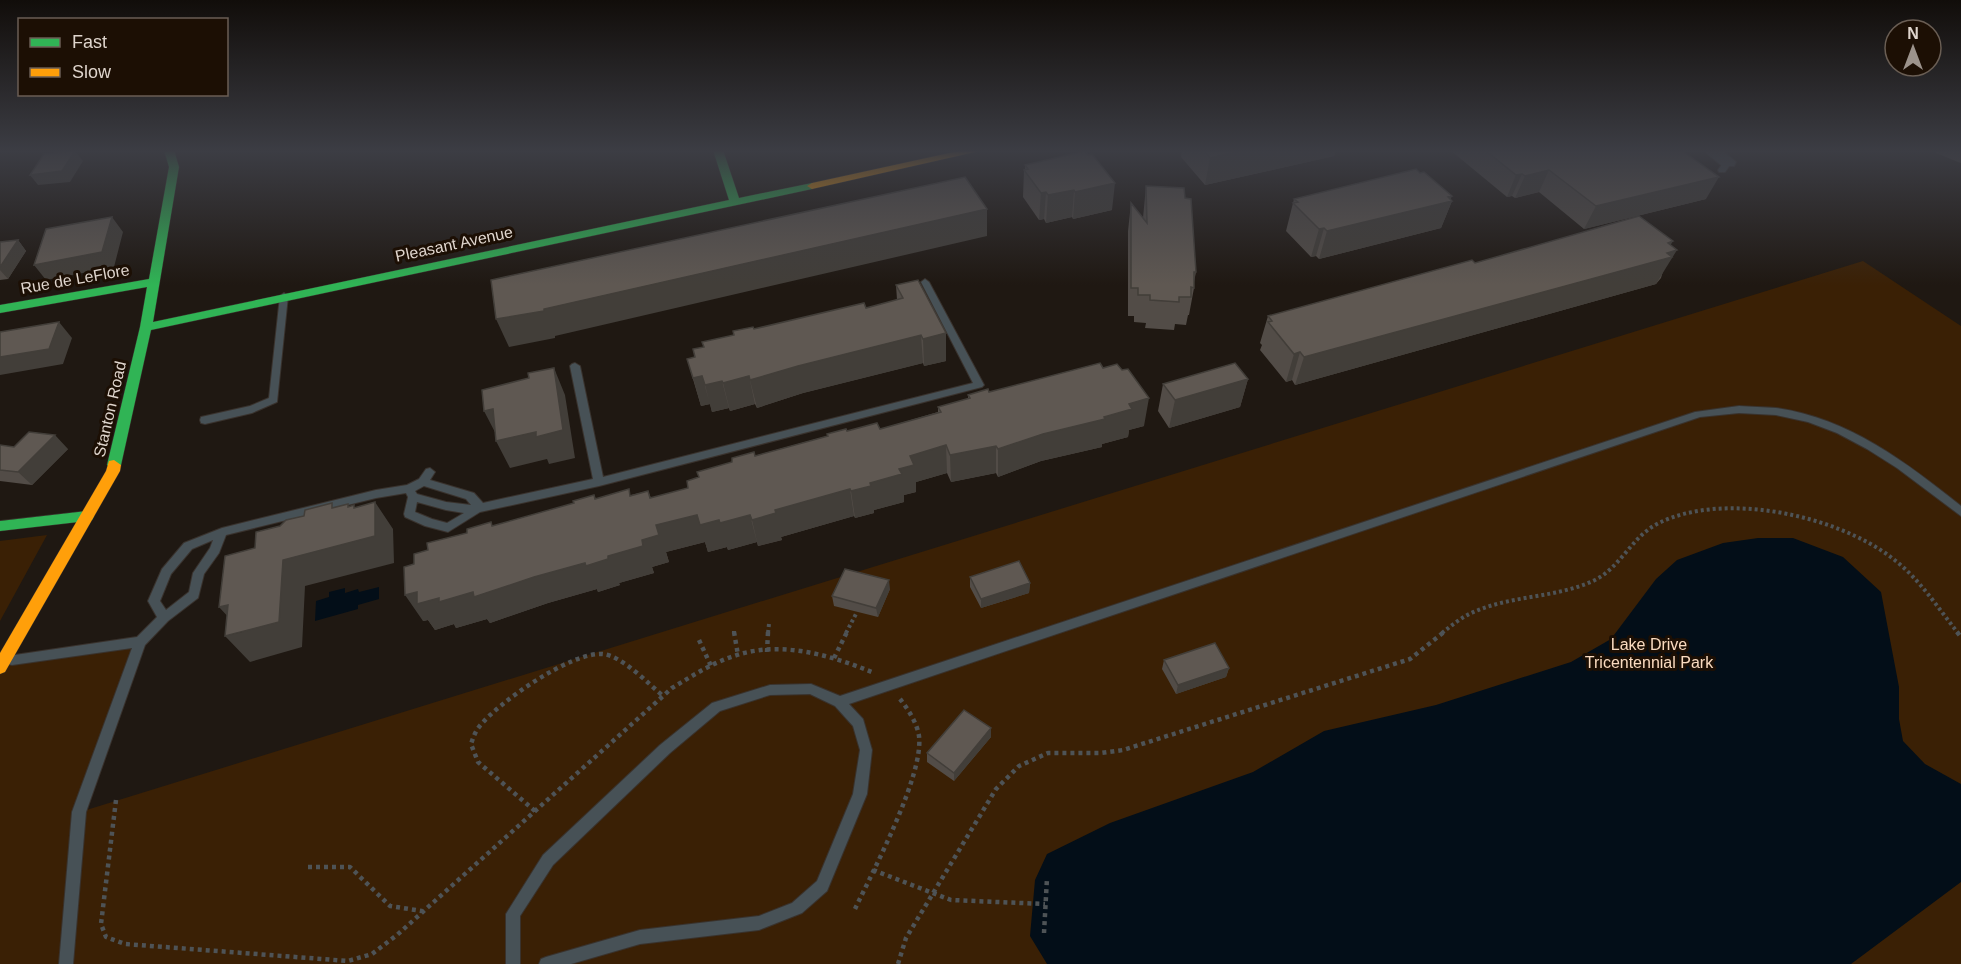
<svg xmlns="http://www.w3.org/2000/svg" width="1961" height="964" viewBox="0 0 1961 964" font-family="Helvetica,sans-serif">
  <rect width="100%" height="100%" fill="#1f1812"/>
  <path fill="#3a2005" d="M1863 261 1961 326V964H0V667L140 642 80 812Z
    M47 535 0 621V541Z"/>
  <path fill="#030e18" d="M1758 538H1793L1843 557 1881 592 1899 687V719L1903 741 1925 764 1961 784V882L1851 964H1047L1030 936 1035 880 1047 854 1110 823 1253 772 1324 731 1436 705 1571 662 1611 639 1656 579 1677 560 1723 543Z
    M379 587V599L358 605V609L315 621 316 601 329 597V592L345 588V593L358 589 359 592Z"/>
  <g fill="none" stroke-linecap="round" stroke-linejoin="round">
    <defs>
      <path id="lane" d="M1725 160H1731L1732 162 1725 172H1719L1718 170Z
        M925 279 929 282 984 385 982 387 599 486 480 512 448 532 425 526 405 517 404 514 408 497 406 493 376 498 226 535 219 553 204 574 198 598 168 621 145 645 86 812 73 964H59L72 812 132 648 12 665 8 664 6 660 8 656 137 637 157 617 148 601 162 569 184 543 222 528 376 490 407 485 419 479 426 469 430 468 435 472 430 480 474 493 483 503 593 479 570 366 572 364 575 363 580 366 603 477 973 383 921 282ZM424 486 466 499 471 505 446 502 417 494 415 491ZM417 502 446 510 464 513 447 523 432 519 415 512ZM213 540 210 548 193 573 189 592 166 610 160 601 171 574 192 549Z
        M284 293 288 296 277 402 252 413 205 424 201 423 200 420 201 417 250 406 269 398 280 296Z
        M1739 406C1751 407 1764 407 1776 408 1848 418 1906 462 1961 506V516L1897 468 1867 449 1837 433 1808 422 1776 415 1739 413 1700 417 849 704 863 719 872 750 867 794 827 891 802 913 759 930 640 944 571 964H539L541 959 546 957 640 930 759 916 792 903 817 881 853 794 860 750 853 726 835 706 810 694 770 695 720 711 670 753 553 865 520 916V964H506V914L543 855 660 745 712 703 770 685 811 684 840 696 1695 412Z"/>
      <path id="street" d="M1703 150H1722L1736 162 1734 166H1722Z"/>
      <path id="fast" d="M164 150H174L179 167 153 322 729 200 713 150H723L739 198 812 183 817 186 812 189 151 330 121 465 114 470 107 465 140 327 147 287 0 313V305L149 279 169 167Z
        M87 511 92 512 94 516 92 520 87 521 0 531V521Z"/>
      <path id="slow" d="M963 150H984L812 189 807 186 812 183Z
        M114 460 121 465 120 471 5 672 0 674V653L106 471 109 461Z"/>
    </defs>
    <use href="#lane" stroke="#39322d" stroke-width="2"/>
    <use href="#street" stroke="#39322d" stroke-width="2"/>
    <use href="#fast" stroke="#39322d" stroke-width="1"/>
    <use href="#slow" stroke="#39322d" stroke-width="1"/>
    <path stroke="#4e5356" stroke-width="4" stroke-dasharray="3 3" stroke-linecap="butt" d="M734 631V633
      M768 633 769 624
      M846 633 857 612
      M1442 633C1452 625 1463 616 1476 611 1514 595 1557 598 1595 580 1621 567 1632 536 1659 523 1724 491 1836 515 1892 558 1919 578 1938 608 1958 633"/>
    <path stroke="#4e5356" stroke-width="4.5" stroke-dasharray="4 4" stroke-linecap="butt" d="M734 632 738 655
      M1957 632 1961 637
      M699 640 711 666
      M767 652 768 632
      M834 658 847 632
      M116 800 101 924 106 937 125 944 348 961 372 954 397 935 672 688C692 676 712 663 734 656 780 640 831 655 874 673
      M535 811 478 762 471 744C473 738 475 732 479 727 497 703 572 651 603 654 622 656 649 684 663 696
      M308 867H350L390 906 422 911
      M873 870 951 900 1045 904
      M855 909C873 871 924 775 919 736 917 723 908 709 900 699
      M1044 933 1047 878
      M898 964 906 938 996 789 1019 766 1048 753H1101L1123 750 1410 659 1444 632"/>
    <use href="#lane" fill="#475156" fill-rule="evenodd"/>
    <use href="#street" fill="#475156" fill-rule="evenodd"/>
    <use href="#fast" fill="#30b455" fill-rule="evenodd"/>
    <use href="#slow" fill="#ff9f0a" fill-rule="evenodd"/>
  </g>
  <path fill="#524c47" d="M1182 150H1336L1334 156 1205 185 1181 157Z
    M1450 150H1681L1706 199 1584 229 1539 192 1515 198 1512 196 1507 197Z
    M1929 150H1961V163L1958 162Z
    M1025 165 1112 210 1073 219 1072 217 1046 223 1044 219 1039 220 1023 197 1024 170H1025Z
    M1146 186 1185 198 1196 272 1194 282V288L1189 315H1188L1186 325 1175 324 1174 330 1145 328 1146 323 1134 322V316H1128V231L1131 203 1143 218Z
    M1294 199 1451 200 1452 201 1441 228 1319 259 1316 256 1311 257 1286 231Z
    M18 240 26 251 8 279 0 280V242Z
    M1671 245 1661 278 1656 284 1295 385 1292 380 1286 382 1260 350 1262 345 1260 343 1268 316 1475 263Z
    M896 285 946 361 924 366 923 363 803 393 757 408 755 404 730 411 729 408 712 412 710 404 701 406 687 359 695 357 704 347 733 335 754 329 866 308 897 300Z
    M1248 379 1240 407 1169 428 1158 411 1163 384Z
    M989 392 1144 426 1129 430 1128 437 1102 444V447L1041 461 998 477 996 473 951 482 947 473 916 482V492L904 495V502L874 510V513L855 518 854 516 781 537 782 540 758 546 757 542 728 550 727 547 708 552 705 542 666 552 669 562 652 567 654 573 619 583 620 585 598 592 597 589 548 603 490 623 487 619 456 628 454 624 435 630 428 620 423 621 414 564 428 550 467 533 574 503 594 495 596 499 631 495 648 491 651 498 688 488 699 477 732 462 827 436V434L880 429 938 412V407L968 399V395Z
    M0 445 14 447 68 449 32 485 0 481Z
    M970 577 1030 583 1029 593 981 608 970 587Z
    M890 589 878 617 834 606 832 596Z
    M1164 660 1229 668 1226 677 1176 694 1162 669Z
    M991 728V737L954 781 927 762V753Z"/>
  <path fill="#423e39" d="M1244 150H1336L1334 156 1205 185 1210 158Z
    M75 151 83 161 70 182 38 185 30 175Z
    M1549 170 1539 192 1515 198 1525 176Z
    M1522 174 1512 196 1507 197 1516 175Z
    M1719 177 1706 199 1584 229 1596 206Z
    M1115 183 1112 210 1073 219 1075 192Z
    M1074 190 1072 217 1046 223 1048 195Z
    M1046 192 1044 219 1039 220 1041 193Z
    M1452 196 1450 201H1452L1441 228 1319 259 1327 231Z
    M987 209V236L555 336V338L509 347 496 319Z
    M112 217 123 232 114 267 46 280 34 265Z
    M1324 228 1316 256 1311 257 1319 229Z
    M18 240 26 251 8 279 0 270V267Z
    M1673 241 1662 259 1667 253 1677 250 1656 284 1295 385 1304 357Z
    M59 322 72 338 63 364 0 375V357Z
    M946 333V361L924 366 923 339Z
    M921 335 923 363 803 393 757 408 750 380 798 366Z
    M1300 352 1292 380 1286 382 1294 354Z
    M554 368 565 395 575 458 549 464 547 459 510 468 496 441 536 432Z
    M702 376 710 404 701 406 693 378Z
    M749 376 755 404 730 411 723 383Z
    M1248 379 1240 407 1169 428 1175 400Z
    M722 381 729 408 712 412 705 385Z
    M1149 398 1144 426 1129 430 1128 437 1102 444V447L1041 461 998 477V449L1043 434 1104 417 1129 404Z
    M493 409 498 438 484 411Z
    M55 435 68 449 32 485 18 472Z
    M946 445 947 473 916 482V492L904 495V502L874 510V513L855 518 851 491 870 483 899 469 910 456Z
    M996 446V473L951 482 950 455Z
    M850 489 854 516 781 537 782 540 758 546 752 520 775 510Z
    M648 491 658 518 697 515 719 520 750 515 757 542 728 550 727 547 708 552 705 542 666 552 669 562 652 567 654 573 619 583 620 585 598 592 597 589 548 603 490 623 487 619 456 628 454 624 435 630 428 620 423 621 405 595 417 592 439 598 534 577 608 556 642 540 650 498Z
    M375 502 393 529 394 563 305 586 302 647 250 662 225 636 242 632 219 607 283 560Z
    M889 580 890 589 878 617 876 608Z
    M1030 583 1029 593 981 608V599Z
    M1229 668 1226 677 1176 694 1178 685Z
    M991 728V737L954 781V773Z"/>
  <path fill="#5f5852" stroke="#423e39" stroke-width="1.5" d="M1204 150H1244L1210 158Z
    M1485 150H1681L1719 177 1596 206 1549 170 1525 176 1522 174 1516 175Z
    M75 151 62 171 30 175 44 154Z
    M1085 151 1088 155 1092 154 1115 183 1075 192 1074 190 1048 195 1046 192 1041 193 1024 170 1028 169 1025 165Z
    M1416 169 1420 173 1424 172 1452 196 1448 197 1452 201 1327 231 1324 228 1319 229 1293 203 1298 202 1294 199Z
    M965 177 987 209 544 309V311L496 319 491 280Z
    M1146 186 1184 188 1185 198 1191 199 1196 272H1194V288L1191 287V297H1179V302L1150 300V295H1138V288H1131V203L1147 223Z
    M1639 216 1673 241 1668 243 1677 250 1667 253 1672 257 1304 357 1300 352 1294 354 1268 322 1272 321 1268 316 1472 260 1475 263Z
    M112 217 102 252 34 265 46 229Z
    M18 240 0 267V242Z
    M918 280 946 333 923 339 921 335 798 366 750 380 749 376 723 383 722 381 705 385 702 376 693 378 687 359 695 357 693 349 704 347 702 342 734 335 733 331 753 327 754 329 864 303 866 308 903 298 896 285Z
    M59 322 49 349 0 357V332Z
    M1100 363 1103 368 1117 364 1122 370 1128 369 1149 398 1129 404 1132 409 1104 417 1105 419 1043 434 998 449 996 446 950 455 946 445 910 456 914 465 899 469 902 474 870 483 871 486 851 491 850 489 775 510 776 513 752 520 750 515 720 523 719 520 700 525 697 515 656 525 659 535 642 540 643 546 608 556V559L586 566 585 563 534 577 474 597 473 592 439 602V598L417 604V592L405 595 404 567 414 564V554L428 550 427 543 467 533V529L491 522 492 526 574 503 573 501 594 495 595 499 629 489 630 496 648 491 650 498 688 488 687 481 699 477 697 472 732 462V458L754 452 755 456 828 436 827 434 846 429 847 431 877 423 880 429 941 412 938 407 970 398 968 395 988 389 989 392Z
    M1235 363 1248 379 1175 400 1163 384Z
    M554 368 563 430 536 437V432L496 441 493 409 484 411 482 390 529 378 528 373Z
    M29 432 55 435 18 472 0 470V445L14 447Z
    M375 502V536L283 560 279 622 225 636 228 605 219 607 225 556 255 548 256 532 280 526 286 520 304 516 305 510 332 503V508L348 504V507L354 505V508Z
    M1019 561 1030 583 981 599 970 577Z
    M845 569 889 580 876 608 832 596Z
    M1215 643 1229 668 1178 685 1164 660Z
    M964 710 991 728 954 773 927 753Z"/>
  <linearGradient id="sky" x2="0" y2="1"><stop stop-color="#110d0a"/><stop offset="0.53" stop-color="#3c3d44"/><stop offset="1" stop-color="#3c3d44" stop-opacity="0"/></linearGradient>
  <rect width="1961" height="285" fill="url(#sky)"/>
  <g text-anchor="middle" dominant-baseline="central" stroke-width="6" stroke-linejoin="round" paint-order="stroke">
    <g font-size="16" fill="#dfd5cd" stroke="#1c0f04">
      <text transform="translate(454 244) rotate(-12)">Pleasant Avenue</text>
      <text transform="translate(75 279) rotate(-10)">Rue de LeFlore</text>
      <text transform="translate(110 409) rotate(-77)">Stanton Road</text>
    </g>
    <g font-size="16" fill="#fadbc0" stroke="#1c0f04">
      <text x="1649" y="644">Lake Drive<tspan x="1649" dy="18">Tricentennial Park</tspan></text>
    </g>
  </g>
  <rect x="18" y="18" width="210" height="78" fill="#1c0f04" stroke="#6a5e54" stroke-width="1.5"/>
  <rect x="30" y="38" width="30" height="9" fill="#30b455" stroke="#6a5e54" stroke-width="1.5"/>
  <text x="72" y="48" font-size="18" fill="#dfd5cd">Fast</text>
  <rect x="30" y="68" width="30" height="9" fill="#ff9f0a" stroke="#6a5e54" stroke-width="1.5"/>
  <text x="72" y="78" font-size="18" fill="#dfd5cd">Slow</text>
  <g transform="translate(1913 48)"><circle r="28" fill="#1c0f04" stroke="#6a5e54" stroke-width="1.5"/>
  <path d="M0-4.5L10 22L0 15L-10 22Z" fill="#9c938c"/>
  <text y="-9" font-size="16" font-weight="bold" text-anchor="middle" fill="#dfd5cd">N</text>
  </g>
</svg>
